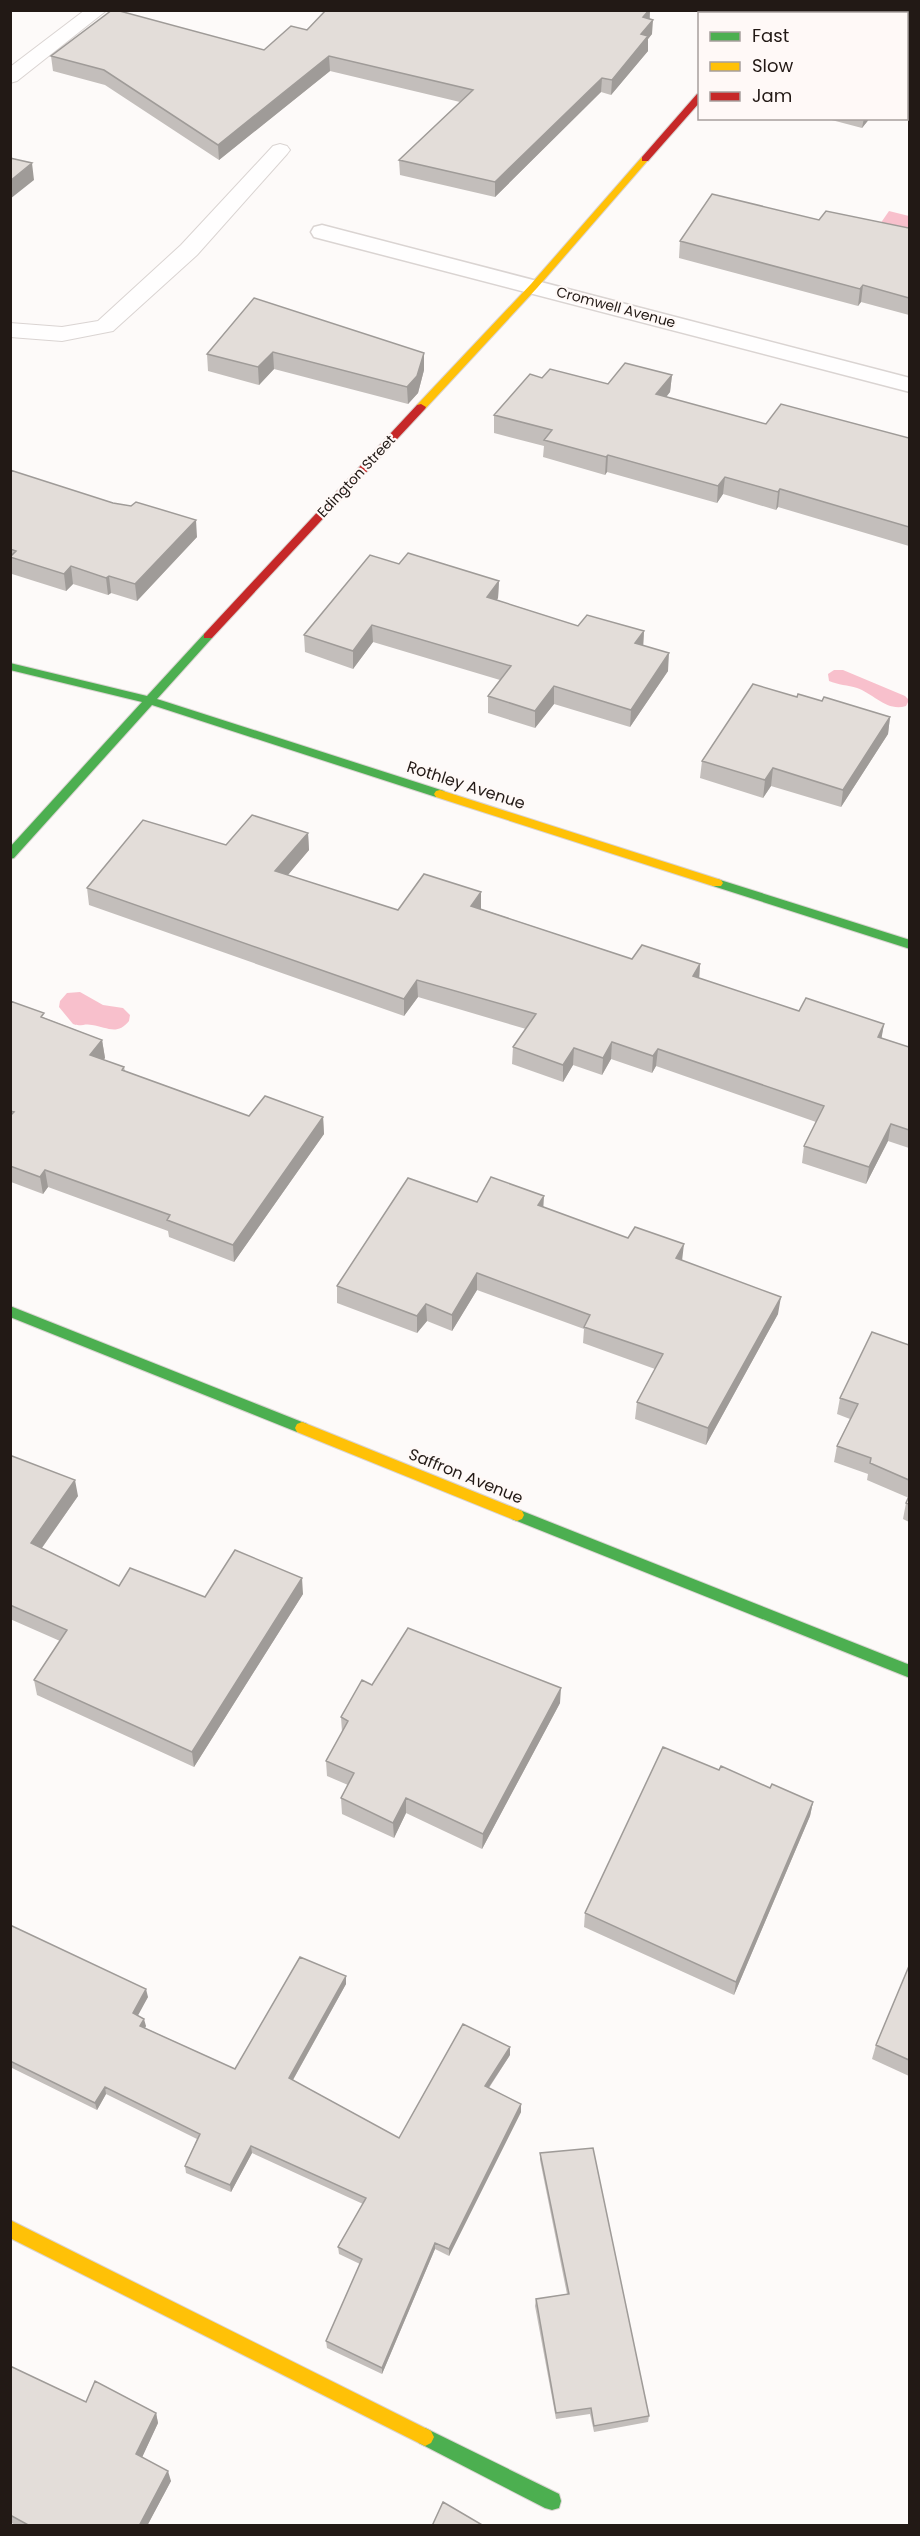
<svg xmlns="http://www.w3.org/2000/svg" width="920" height="2536" viewBox="0 0 920 2536" font-family="Poppins,sans-serif">
  <rect width="100%" height="100%" fill="#fdfaf9"/>
  <path fill="#f8c0cc" d="M889 211 909 216V234L878 227Z
    M834 670H843L905 696 909 700 906 706C887 712 874 694 857 688 848 685 838 685 829 681L828 674Z
    M80 992 103 1005 123 1008 130 1015 129 1021C117 1036 107 1027 92 1025 85 1023 80 1027 73 1024L59 1007 60 1001 67 993Z"/>
  <g fill="none" stroke-linecap="round" stroke-linejoin="round">
    <defs>
      <path id="lane" d="M85 10H107L17 81 10 83V67Z
        M280 144 287 146 290 150 287 154 197 255 113 331 62 341 10 337V323L62 327 98 321 181 245 273 146Z"/>
      <path id="street" d="M763 10H784L782 14H761Z
        M322 225 910 378V392L314 237 311 232 314 227Z"/>
      <path id="fast" d="M208 633 212 634V638L157 699 444 791 446 794 444 797H436L152 705 14 858 10 859V847L142 702 10 670V663L147 696 204 634Z
        M717 879 910 940V949L713 886 711 883 713 880Z
        M10 1306 307 1424 309 1428 307 1432H297L10 1317Z
        M517 1509 910 1665V1678L512 1519 510 1515 512 1511Z
        M425 2428 559 2494 561 2501 559 2508 552 2510 545 2508 419 2443 416 2437 419 2431Z"/>
      <path id="slow" d="M642 157 649 159 537 288 425 409H417V405L531 284Z
        M440 790 721 880 723 883 721 886H713L436 797 434 794 436 791Z
        M302 1422 522 1511 524 1515 522 1519 517 1521 512 1519 297 1432 295 1428 297 1424Z
        M10 2220 431 2431 434 2437 431 2443 425 2446 419 2443 10 2238Z"/>
      <path id="jam" d="M697 94H700V102L648 161H642V157Z
        M421 404 426 407 425 409 212 638H204V634L417 405Z"/>
    </defs>
    <use href="#lane" stroke="#dad4d2" stroke-width="2"/>
    <use href="#street" stroke="#dad4d2" stroke-width="3"/>
    <use href="#fast" stroke="#dad4d2" stroke-width="2"/>
    <use href="#slow" stroke="#dad4d2" stroke-width="2"/>
    <use href="#jam" stroke="#dad4d2" stroke-width="2"/>
    <use href="#lane" fill="#fffefe" fill-rule="evenodd"/>
    <use href="#street" fill="#fffefe" fill-rule="evenodd"/>
    <use href="#fast" fill="#4caf50" fill-rule="evenodd"/>
    <use href="#slow" fill="#ffc107" fill-rule="evenodd"/>
    <use href="#jam" fill="#c62828" fill-rule="evenodd"/>
  </g>
  <path fill="#c3bebb" d="M326 10H650V19L652 34 648 39V51L611 95 601 92 495 197 400 175 399 160 460 102 330 71 219 160 105 85 53 71 51 56 264 50 307 30Z
    M824 118H870L862 128Z
    M819 220 909 228V315L861 302 858 306 679 258 680 241Z
    M254 298 424 370 418 393 408 404 274 369 259 385 208 371 207 354Z
    M672 375 670 392 666 397 766 424 909 438V546L778 507 776 510 723 494 717 503 607 472 605 475 543 457 544 446 494 433V415L542 378 608 384Z
    M10 470 197 537 137 601 111 593 108 595 73 584 66 591 12 574 10 566Z
    M399 564 499 581 498 598 497 600 578 626 644 631 643 645 668 671 630 727 554 704 535 728 488 713V696L500 680 373 642 353 669 305 652 304 635Z
    M797 697 822 701 890 717 888 734 841 807 771 786 763 798 700 778 702 761Z
    M308 833 309 850 288 875 398 910 481 909 632 959 700 964 699 978 799 1011 884 1024 881 1038 909 1047V1148L888 1141 866 1184 802 1163 804 1146 816 1122 656 1066 652 1073 611 1059 602 1075 573 1065 563 1082 512 1064 513 1047 526 1029 418 997 404 1016 89 905 87 888 226 845Z
    M10 1001 45 1018 102 1040 105 1058 103 1060 124 1067 125 1071 249 1116 323 1117 324 1134 234 1262 169 1237 168 1231 48 1187 43 1194 11 1182Z
    M477 1202 543 1207 682 1261 778 1314 706 1445 635 1419 637 1402 655 1369 583 1343 584 1329 477 1290 452 1331 427 1321 417 1333 337 1303V1286Z
    M909 1345V1522L903 1519 906 1503 909 1498 867 1480 868 1474 834 1462 837 1446 850 1419 837 1414 840 1398Z
    M10 1458 78 1496 42 1548 119 1586 205 1597 303 1594 194 1767 37 1695 34 1680 60 1641 10 1619Z
    M372 1685 560 1703 482 1849 406 1813 394 1838 342 1814 341 1798 348 1785 327 1776 326 1761 342 1732 341 1717Z
    M719 1770 770 1788 813 1802 810 1816 734 1995 584 1927 585 1913Z
    M10 1925 148 1997 137 2015 146 2026 145 2028 235 2069 346 1976V1984L293 2080 399 2138 510 2055 489 2088 521 2112 449 2256 435 2249 382 2374 327 2348 326 2341 360 2264 339 2254 338 2247 363 2204 252 2153 231 2192 186 2173 185 2166 197 2139 106 2094 97 2110 10 2067Z
    M909 1966V2076L872 2059 876 2045Z
    M540 2153 649 2416 648 2422 594 2432 590 2414 556 2419 535 2306 536 2299 567 2294 540 2160Z
    M10 2366 86 2402 156 2413 158 2423 142 2457 171 2481 147 2526H17L10 2522Z"/>
  <path fill="#9f9b98" d="M649 10H650L649 23 643 17Z
    M653 20 652 34 648 39V51L611 95 612 80 641 34Z
    M329 56 330 71 219 160 218 145Z
    M602 78 601 92 495 197V182Z
    M864 118H870L862 128Z
    M32 163 34 180 10 199V181Z
    M863 285 861 302 858 306 860 289Z
    M273 352 274 369 259 385 258 367Z
    M424 353V370L418 393 408 404 407 387Z
    M672 375 670 392 655 411 656 394Z
    M608 455 607 472 605 475 606 457Z
    M725 477 723 494 717 503 718 486Z
    M780 489 778 507 776 510 778 492Z
    M196 520 197 537 137 601 135 584Z
    M71 566 73 584 66 591 64 574Z
    M109 576 111 593 108 595 106 578Z
    M499 581 498 598 487 614V597Z
    M372 625 373 642 353 669V651Z
    M644 631 643 649 635 643Z
    M669 653 668 671 630 727 631 710Z
    M554 686V704L535 728V711Z
    M890 717 888 734 841 807 843 790Z
    M773 768 771 786 763 798 765 780Z
    M308 833 309 850 276 889 275 871Z
    M481 892V910L471 906Z
    M700 964 699 981 693 976Z
    M417 980 418 997 404 1016V999Z
    M884 1024 881 1041 878 1037Z
    M102 1040 105 1058 93 1073 90 1055Z
    M612 1042 611 1059 602 1075 603 1058Z
    M574 1048 573 1065 563 1082V1065Z
    M658 1049 656 1066 652 1073 653 1056Z
    M323 1117 324 1134 234 1262 233 1245Z
    M891 1124 888 1141 866 1184 869 1167Z
    M45 1170 48 1187 43 1194 40 1177Z
    M544 1196 543 1213 538 1205Z
    M684 1244 682 1261 676 1258Z
    M477 1273V1290L452 1331V1315Z
    M781 1297 778 1314 706 1445 708 1428Z
    M426 1304 427 1321 417 1333V1316Z
    M75 1480 78 1496 34 1559 31 1543Z
    M302 1578 303 1594 194 1767 192 1752Z
    M561 1688 560 1703 482 1849 483 1834Z
    M406 1798V1813L394 1838 393 1823Z
    M813 1802 810 1816 734 1995 736 1982Z
    M346 1976V1984L290 2085 289 2078Z
    M146 1989 148 1997 135 2021 133 2013Z
    M144 2019 146 2026 142 2033 140 2026Z
    M510 2047V2055L485 2093V2086Z
    M105 2087 106 2094 97 2110 95 2103Z
    M521 2104V2112L449 2256V2249Z
    M251 2146 252 2153 231 2192 230 2185Z
    M435 2243V2249L382 2374V2368Z
    M156 2413 158 2423 139 2464 136 2454Z
    M168 2471 171 2481 147 2526H139Z"/>
  <path fill="#e3ddd9" stroke="#9f9b98" stroke-width="1.5" d="M112 10H116L264 50 291 26 307 30 326 10H649L643 17 653 20 641 34 648 36 612 80 602 78 495 182 399 160 473 90 329 56 218 145 104 70 51 56Z
    M10 158 32 163 10 181Z
    M712 194 819 220 826 211 909 228V298L863 285 860 289 680 241Z
    M254 298 424 353 417 376 407 387 273 352 258 367 207 354Z
    M625 363 672 375 656 394 766 424 781 404 909 438V527L780 489 778 492 725 477 718 486 608 455 606 457 544 440 552 430 494 415 530 374 542 378 550 369 608 384Z
    M10 470 113 503 131 506 136 502 196 520 135 584 109 576 106 578 71 566 64 574 10 557 16 551 10 549Z
    M408 553 499 581 487 597 578 626 587 615 644 631 635 643 669 653 631 710 554 686 535 711 488 696 511 666 372 625 353 651 304 635 370 555 399 564Z
    M753 684 797 697 798 694 822 701 824 697 890 717 843 790 773 768 765 780 702 761Z
    M252 815 308 833 275 871 398 910 424 874 481 892 471 906 632 959 642 945 700 964 693 976 799 1011 806 998 884 1024 878 1037 909 1047V1130L891 1124 869 1167 804 1146 824 1106 658 1049 653 1056 612 1042 603 1058 574 1048 563 1065 513 1047 536 1014 417 980 404 999 87 888 143 820 226 845Z
    M10 1001 44 1013 41 1017 102 1040 90 1055 124 1067 122 1070 249 1116 265 1096 323 1117 233 1245 167 1220 170 1215 45 1170 40 1177 10 1166V1116L14 1112 10 1111Z
    M491 1177 544 1196 538 1205 628 1238 635 1227 684 1244 676 1258 781 1297 708 1428 637 1402 663 1354 584 1327 590 1315 477 1273 452 1315 426 1304 417 1316 337 1286 408 1178 477 1202Z
    M872 1332 909 1345V1480L870 1463 871 1458 837 1446 858 1404 840 1398Z
    M12 1456 75 1480 31 1543 119 1586 130 1568 205 1597 235 1550 302 1578 192 1752 34 1680 67 1630 10 1605V1458Z
    M909 1496V1504L906 1503Z
    M408 1628 561 1688 483 1834 406 1798 393 1823 341 1798 354 1773 326 1761 348 1721 341 1717 362 1680 372 1685Z
    M663 1747 719 1770 721 1766 770 1788 772 1784 813 1802 736 1982 585 1913Z
    M10 1925 146 1989 133 2013 144 2019 140 2026 235 2069 300 1957 346 1976 289 2078 399 2138 463 2024 510 2047 485 2086 521 2104 449 2249 435 2243 382 2368 326 2341 362 2259 338 2247 366 2198 251 2146 230 2185 185 2166 200 2134 105 2087 95 2103 10 2061Z
    M909 1966V2060L876 2045Z
    M593 2148 649 2416 594 2426 591 2408 556 2413 536 2299 569 2294 540 2153Z
    M10 2366 86 2402 95 2381 156 2413 136 2454 168 2471 139 2526H30L10 2515Z
    M443 2502 484 2526H432Z"/>
  <g text-anchor="middle" dominant-baseline="central" stroke-width="4.5" stroke-linejoin="round" paint-order="stroke">
    <g font-size="14" fill="#221915" stroke="#fff9f7">
      <text transform="translate(616 307) rotate(15)">Cromwell Avenue</text>
      <text transform="translate(356 476) rotate(-47)">Edington Street</text>
    </g>
    <g font-size="16" fill="#221915" stroke="#fff9f7">
      <text transform="translate(466 785) rotate(18)">Rothley Avenue</text>
      <text transform="translate(466 1476) rotate(22)">Saffron Avenue</text>
    </g>
  </g>
  <rect width="920" height="2536" fill="none" stroke="#221915" stroke-width="24"/>
  <rect x="698" y="12" width="210" height="108" fill="#fff9f7" stroke="#a79f9d" stroke-width="1.5"/>
  <rect x="710" y="32" width="30" height="9" fill="#4caf50" stroke="#a79f9d" stroke-width="1.5"/>
  <text x="752" y="42" font-size="18" fill="#221915">Fast</text>
  <rect x="710" y="62" width="30" height="9" fill="#ffc107" stroke="#a79f9d" stroke-width="1.5"/>
  <text x="752" y="72" font-size="18" fill="#221915">Slow</text>
  <rect x="710" y="92" width="30" height="9" fill="#c62828" stroke="#a79f9d" stroke-width="1.5"/>
  <text x="752" y="102" font-size="18" fill="#221915">Jam</text>
</svg>
